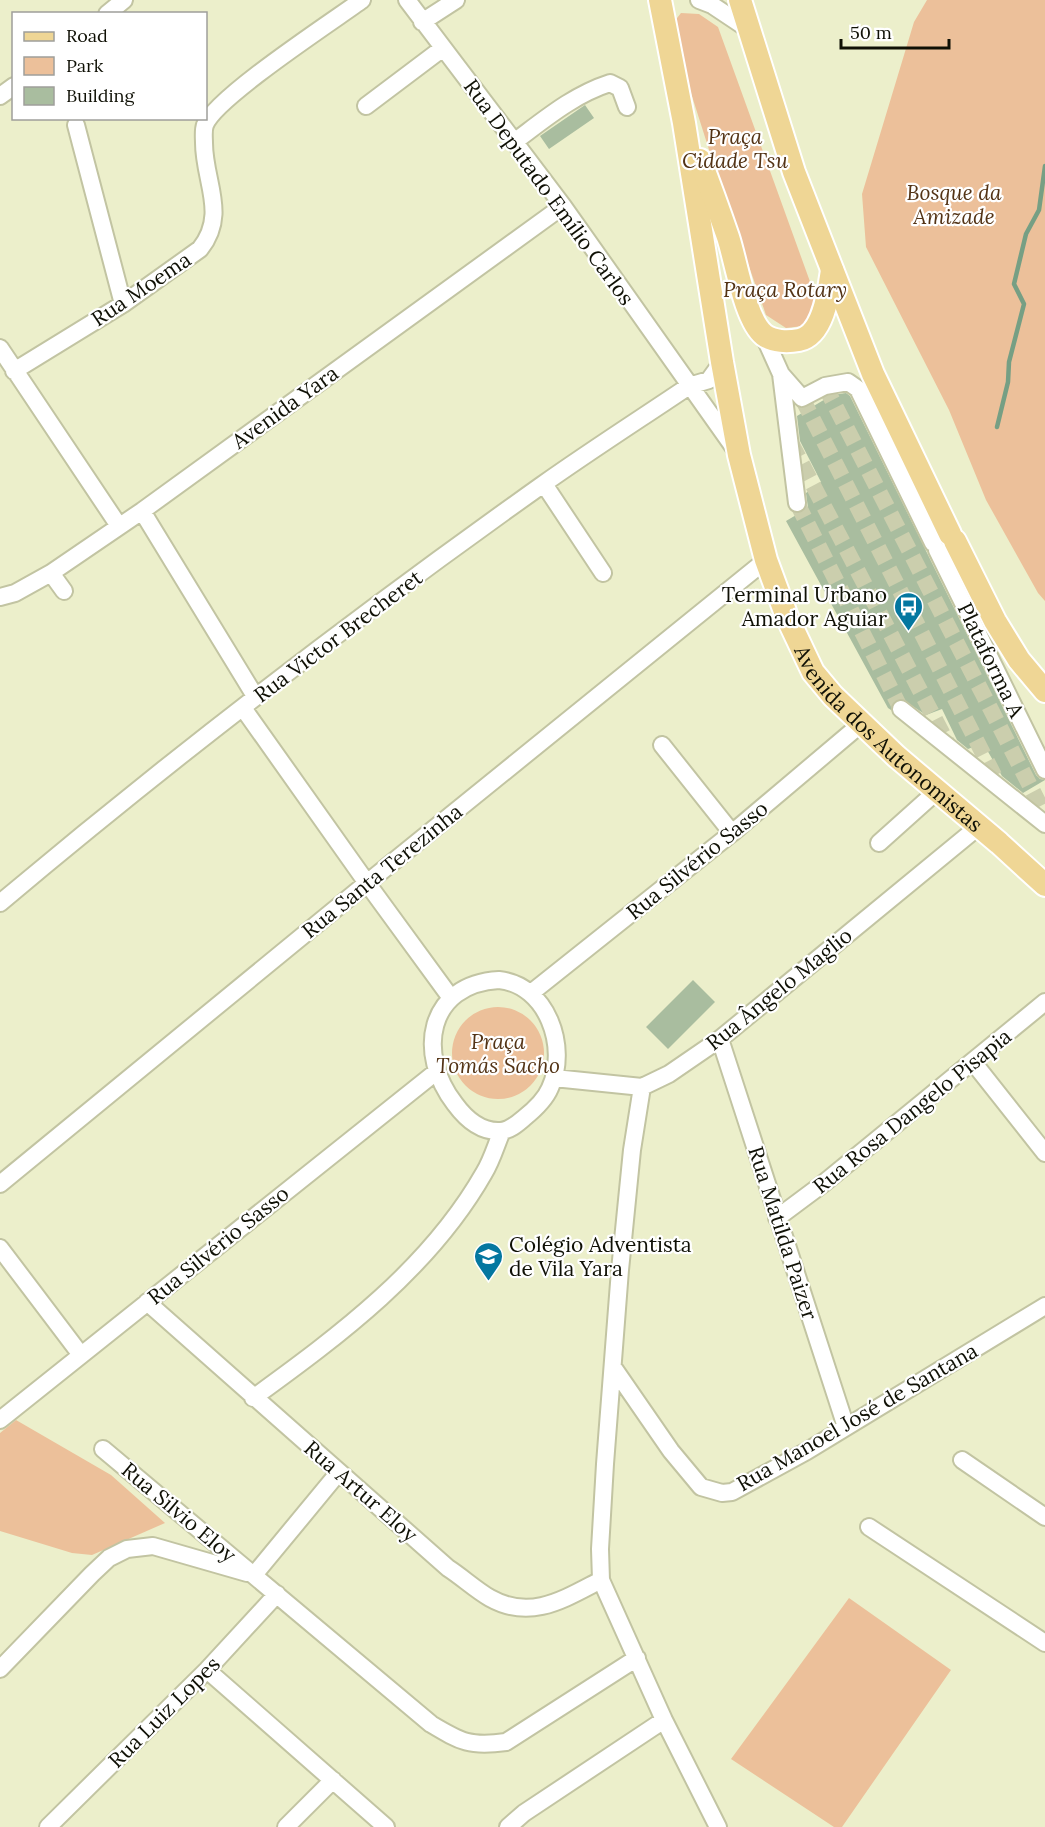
<svg xmlns="http://www.w3.org/2000/svg" width="1045" height="1827" viewBox="0 0 1045 1827" font-family="Lora,serif">
  <rect width="100%" height="100%" fill="#ecefcb"/>
  <path fill="#ecc09a" d="M927 0H1045V601L1038 593 986 500 949 410 866 247 862 194 914 22Z
    M681 13 699 14 718 27 817 301 812 317 803 326 786 328 766 315 718 178 670 27Z
    M452 1053a46 46 0 1 1 92 0a46 46 0 1 1-92 0Z
    M16 1420 111 1475 165 1523 92 1555 72 1553 0 1531V1433Z
    M849 1598 951 1670 842 1827H834L731 1759Z"/>
  <g fill="none" stroke-linecap="round" stroke-linejoin="round">
    <path stroke="#769f84" stroke-width="4.5" d="M997 427 1008 382 1009 362 1024 304 1014 284 1026 234 1039 210 1045 166"/>
  </g>
  <path fill="#a9bd9f" d="M585 105 594 118 549 149 540 136Z
    M846 393 850 396 1036 775 1040 779 1045 780 1023 793 1002 776 983 743 968 749 957 740 942 709 926 715 902 699 893 702 891 710 888 708 786 521 808 508 806 493 821 482 800 441 797 416 832 395Z
    M693 980 715 1002 668 1049 646 1027Z"/>
  <g fill="none" stroke-linecap="round" stroke-linejoin="round">
    <path stroke="#cbcead" stroke-width="16" stroke-dasharray="16 8" stroke-linecap="butt" d="M825 386 1045 815
      M802 398 1001 789
      M791 443 950 748
      M797 503 901 709"/>
    <defs>
      <path id="minor" d="M407 0 563 206 737 452
        M699 0 712 5 748 29
        M107 14 124 0
        M422 22 456 0
        M0 96 14 86
        M366 106 443 48
        M76 125 123 304
        M514 142C545 119 573 95 610 83L620 88 627 107
        M763 334 781 374 802 398 825 386 848 382 858 389 933 543
        M0 348 119 526
        M14 371 123 304 200 249C228 214 204 182 204 143 204 138 203 130 205 125 215 98 333 21 362 0
        M781 374 797 503
        M544 484 603 573
        M142 511 255 696
        M937 550 1045 770
        M51 573 64 591
        M0 597 15 593 51 573 142 511 563 206
        M243 708 367 883 451 998
        M901 709 1045 824
        M662 745 732 833
        M879 843 937 791
        M0 903C175 756 356 617 542 485 590 451 640 419 689 386L709 380 722 362
        M499 980C547 985 569 1047 550 1088 545 1100 534 1110 524 1118 517 1124 509 1131 500 1131 480 1132 466 1119 455 1104 416 1054 427 984 499 980Z
        M531 993 732 833 861 724
        M720 1039 846 1427
        M973 1062 1045 1153
        M554 1078 642 1087 669 1074 720 1039 978 827
        M642 1087 632 1150 620 1270 605 1464 600 1549 601 1580 664 1720 718 1827
        M0 1184 367 883 766 560
        M777 1218 824 1183 1045 1002
        M0 1248 81 1355
        M147 1302 448 1568C462 1577 476 1590 490 1598 531 1621 564 1599 601 1580
        M613 1367 671 1451 701 1487 722 1493 732 1492 807 1451 1045 1306
        M253 1398C340 1335 430 1268 484 1173 492 1160 496 1145 502 1131
        M0 1420 436 1072
        M103 1449 431 1724C461 1742 470 1747 506 1742L637 1658
        M962 1460 1045 1517
        M869 1527 1045 1643
        M254 1575 339 1472
        M0 1669 92 1574 109 1558 127 1549 153 1546 247 1573
        M207 1670 386 1827
        M48 1827 207 1670 277 1594
        M286 1827 333 1780
        M508 1827 524 1813 664 1720"/>
      <g id="major">
        <path id="s1" d="M660 0 684 123 722 362 739 455 766 560 787 617 813 672 833 696 896 756 999 843 1045 885"/>
        <path d="M740 0 794 172 873 374 950 534"/>
        <path d="M700 160C710 186 719 211 728 237 736 261 745 320 764 335 773 342 788 342 799 340 824 335 829 290 832 270"/>
        <path d="M955 541 995 621 1019 660 1045 691"/>
      </g>
    </defs>
    <use href="#minor" stroke="#c2c4a2" stroke-width="20"/>
    <use href="#major" stroke="#fff" stroke-width="26"/>
    <use href="#minor" stroke="#fff" stroke-width="16"/>
    <use href="#major" stroke="#efd695" stroke-width="22"/>
  </g>
  <defs>
    <symbol id="bus-pin" viewBox="-11 -11 22 30"><path d="M0 17L-7.5 6A9.5 9.5 0 1 1 7.5 6Z" fill="#0477a0" stroke="#fff"/><path d="M-5-6H5V4H4V6H2V4H-2V6H-4V4H-5ZM-3.5-4V0h7V-4ZM-3.5 1.2v1.5H-2V1.2ZM2 1.2v1.5H3.5V1.2Z" fill="#fff"/></symbol>
    <symbol id="school-pin" viewBox="-11 -11 22 30"><path d="M0 17L-7.5 6A9.5 9.5 0 1 1 7.5 6Z" fill="#0477a0" stroke="#fff"/><path d="M0-5L7-2L0 1L-7-2ZM-4 1L0 2.5L4 1V4Q0 6-4 4Z" fill="#fff"/></symbol>
  </defs>
  <g fill-rule="evenodd">
    <use href="#bus-pin" x="892" y="590" width="33" height="45"/>
    <use href="#school-pin" x="472" y="1240" width="33" height="45"/>
  </g>
  <g text-anchor="middle" dominant-baseline="central" stroke-width="4.5" stroke-linejoin="round" paint-order="stroke">
    <g font-size="21" font-style="italic" fill="#533315" stroke="#fff">
      <text x="735" y="136">Praça<tspan x="735" dy="24">Cidade Tsu</tspan></text>
      <text x="954" y="192">Bosque da<tspan x="954" dy="24">Amizade</tspan></text>
      <text x="785" y="289">Praça Rotary</text>
      <text x="498" y="1041">Praça<tspan x="498" dy="24">Tomás Sacho</tspan></text>
    </g>
    <g font-size="21" fill="#0f1005" stroke="#fff">
      <text transform="translate(549 192) rotate(54)">Rua Deputado Emílio Carlos</text>
      <text transform="translate(141 289) rotate(-34)">Rua Moema</text>
      <text transform="translate(285 407) rotate(-36)">Avenida Yara</text>
      <text transform="translate(338 636) rotate(-37)">Rua Victor Brecheret</text>
      <text transform="translate(991 660) rotate(64)">Plataforma A</text>
      <text stroke="none"><textPath href="#s1" startOffset="792">Avenida dos Autonomistas</textPath></text>
      <text transform="translate(697 860) rotate(-39)">Rua Silvério Sasso</text>
      <text transform="translate(382 871) rotate(-39)">Rua Santa Terezinha</text>
      <text transform="translate(779 989) rotate(-39)">Rua Ângelo Maglio</text>
      <text transform="translate(912 1111) rotate(-39)">Rua Rosa Dangelo Pisapia</text>
      <text transform="translate(783 1233) rotate(72)">Rua Matilda Paizer</text>
      <text transform="translate(218 1245) rotate(-39)">Rua Silvério Sasso</text>
      <text transform="translate(857 1417) rotate(-30)">Rua Manoel José de Santana</text>
      <text transform="translate(361 1491) rotate(41)">Rua Artur Eloy</text>
      <text transform="translate(179 1512) rotate(40)">Rua Silvio Eloy</text>
      <text transform="translate(164 1712) rotate(-45)">Rua Luiz Lopes</text>
    </g>
    <g font-size="21" fill="#0f1005" stroke="#fff" text-anchor="end">
      <text x="887" y="594">Terminal Urbano<tspan x="887" dy="24">Amador Aguiar</tspan></text>
      <text x="509" y="1244" text-anchor="start">Colégio Adventista<tspan x="509" dy="24">de Vila Yara</tspan></text>
    </g>
  </g>
  <rect x="12" y="12" width="195" height="108" fill="#ffffff" stroke="#9f9f9b" stroke-width="1.5"/>
  <rect x="24" y="32" width="30" height="9" fill="#efd695" stroke="#9f9f9b" stroke-width="1.5"/>
  <text x="66" y="42" font-size="18" fill="#0f1005">Road</text>
  <rect x="24" y="57" width="30" height="18" fill="#ecc09a" stroke="#9f9f9b" stroke-width="1.5"/>
  <text x="66" y="72" font-size="18" fill="#0f1005">Park</text>
  <rect x="24" y="87" width="30" height="18" fill="#a9bd9f" stroke="#9f9f9b" stroke-width="1.5"/>
  <text x="66" y="102" font-size="18" fill="#0f1005">Building</text>
  <path d="M841 39v9h108v-9" fill="none" stroke="#0f1005" stroke-width="3"/>
  <text x="850" y="39" font-size="18" fill="#0f1005" stroke="#ffffff" stroke-width="4.5" paint-order="stroke">50 m</text>
</svg>
